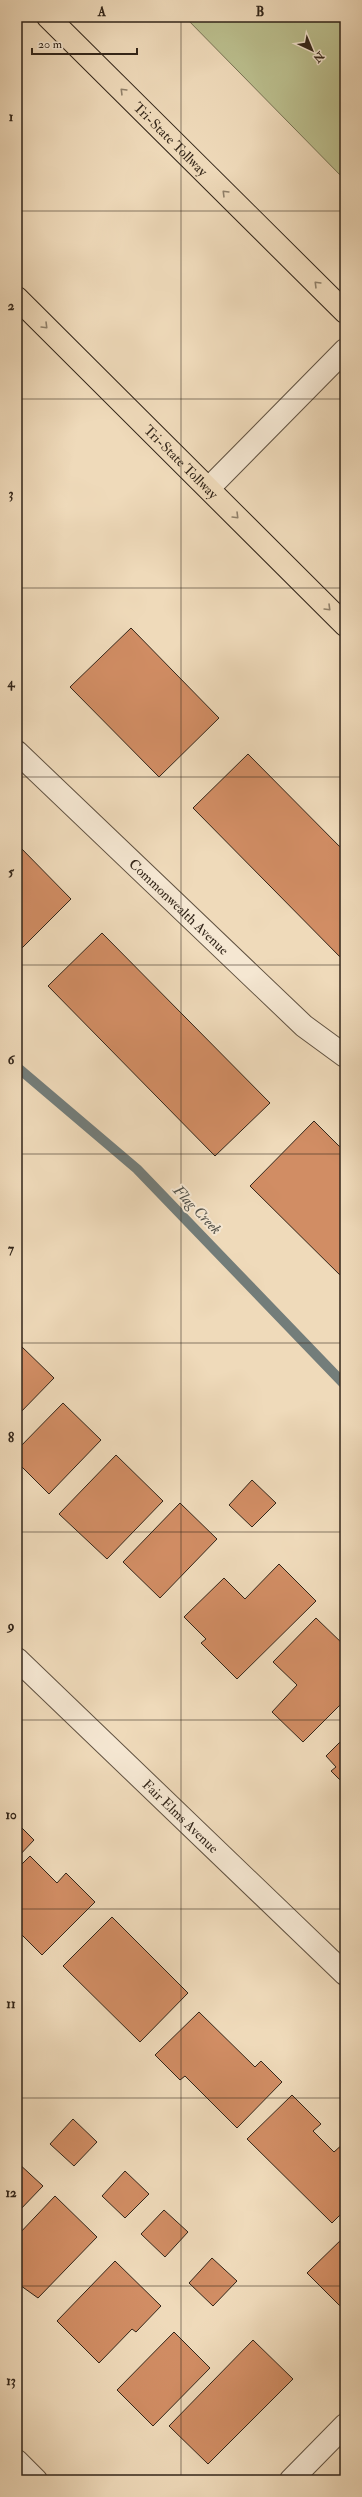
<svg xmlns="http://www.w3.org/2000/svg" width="362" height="2497" viewBox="0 0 362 2497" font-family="'IM FELL Double Pica',serif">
  <rect width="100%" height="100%" fill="#efdaba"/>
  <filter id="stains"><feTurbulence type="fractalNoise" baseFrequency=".005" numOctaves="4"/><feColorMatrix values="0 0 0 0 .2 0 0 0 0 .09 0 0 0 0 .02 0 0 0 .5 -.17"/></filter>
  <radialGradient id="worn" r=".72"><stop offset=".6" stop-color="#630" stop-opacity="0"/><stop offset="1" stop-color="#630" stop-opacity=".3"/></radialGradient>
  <path fill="#bbbf8e" stroke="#767254" d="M185 17H345V180Z"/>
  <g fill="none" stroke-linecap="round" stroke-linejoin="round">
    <path stroke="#737d7a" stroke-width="10" d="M17 1067 137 1169 345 1385"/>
  </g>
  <path fill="#d18d64" stroke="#322519" d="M131 628 219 718 159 777 70 687Z
    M248 754 345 852V962L193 808Z
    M17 844 71 899 18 952 17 951Z
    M102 933 270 1103 215 1156 48 986Z
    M314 1121 345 1152V1280L250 1186Z
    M20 1345 54 1378 17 1416V1348Z
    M63 1403 101 1440 49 1494 17 1462V1450Z
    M116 1455 163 1501 107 1559 59 1514Z
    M252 1480 276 1503 252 1527 229 1505Z
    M180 1503 217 1539 160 1598 123 1562Z
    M279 1564 316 1601 237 1679 201 1643 206 1639 184 1617 224 1578 245 1599Z
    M316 1618 345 1646V1700L303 1742 272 1712 297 1685 273 1662Z
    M345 1737V1785L331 1771 336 1767 326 1756Z
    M17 1823 34 1840 17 1858Z
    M30 1856 57 1883 66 1873 95 1902 42 1955 17 1930V1869Z
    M112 1917 188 1993 140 2042 63 1966Z
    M199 2012 255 2067 261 2061 282 2082 237 2128 185 2076 180 2080 155 2055Z
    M292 2095 321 2124 313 2131 334 2152 345 2142V2210L332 2223 247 2139Z
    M73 2119 97 2142 74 2166 50 2144Z
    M17 2162 43 2186 17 2213Z
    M125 2171 149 2194 125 2218 102 2196Z
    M55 2196 97 2237 38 2298 17 2283V2236Z
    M164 2210 188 2232 165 2257 141 2234Z
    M345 2236V2309L344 2310 307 2273Z
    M212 2258 237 2281 213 2306 189 2283Z
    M115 2261 161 2306 136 2332 132 2329 99 2363 57 2321Z
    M174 2332 210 2368 153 2426 117 2390Z
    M253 2340 293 2379 208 2464 169 2426Z"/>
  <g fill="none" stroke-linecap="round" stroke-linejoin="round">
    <defs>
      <g id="minor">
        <path d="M209 488 345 350"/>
        <path id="s1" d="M17 752 304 1026 345 1056"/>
        <path id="s2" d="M17 1659 345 1974"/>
        <path d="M17 2461 36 2480"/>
        <path d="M291 2480 345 2425"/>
      </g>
      <g id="highway">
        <path id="s3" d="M48 17 345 312"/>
        <path id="s4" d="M17 298 345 625"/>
      </g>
    </defs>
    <use href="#minor" stroke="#615241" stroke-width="24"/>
    <use href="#highway" stroke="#322519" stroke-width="24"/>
    <use href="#minor" stroke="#f5e7d2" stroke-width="22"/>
    <use href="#highway" stroke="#efdaba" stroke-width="22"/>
  </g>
  <defs><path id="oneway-chevron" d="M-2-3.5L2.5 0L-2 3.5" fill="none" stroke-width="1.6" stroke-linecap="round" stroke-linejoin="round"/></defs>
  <g stroke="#90806a">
    <use href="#oneway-chevron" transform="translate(123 91) rotate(-135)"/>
    <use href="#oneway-chevron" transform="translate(225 193) rotate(-135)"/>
    <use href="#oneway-chevron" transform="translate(317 284) rotate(-135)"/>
    <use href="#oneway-chevron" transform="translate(45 326) rotate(45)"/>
    <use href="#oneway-chevron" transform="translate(236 516) rotate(45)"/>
    <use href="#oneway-chevron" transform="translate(328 608) rotate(45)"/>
  </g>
  <path fill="none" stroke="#322519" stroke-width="1" stroke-opacity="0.55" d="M181 17V2480M17 211H345M17 399H345M17 588H345M17 777H345M17 965H345M17 1154H345M17 1343H345M17 1532H345M17 1720H345M17 1909H345M17 2098H345M17 2286H345"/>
  <g text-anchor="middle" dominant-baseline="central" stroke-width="4" stroke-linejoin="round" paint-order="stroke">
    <g font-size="14" fill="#322519" stroke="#f5e7d2">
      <text stroke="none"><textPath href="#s3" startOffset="173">Tri-State Tollway</textPath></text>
      <text stroke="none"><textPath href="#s4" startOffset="232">Tri-State Tollway</textPath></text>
      <text stroke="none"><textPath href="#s1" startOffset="224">Commonwealth Avenue</textPath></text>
      <text stroke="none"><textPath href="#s2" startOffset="227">Fair Elms Avenue</textPath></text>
    </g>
    <g font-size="15" font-style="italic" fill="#525149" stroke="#f5e7d2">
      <text transform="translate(197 1210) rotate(46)">Flag Creek</text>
    </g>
  </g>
  <rect width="362" height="2497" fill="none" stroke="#efdaba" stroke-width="44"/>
  <g transform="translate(312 50) rotate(136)" stroke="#f5e7d2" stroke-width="3" paint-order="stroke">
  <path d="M0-3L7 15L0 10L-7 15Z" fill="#322519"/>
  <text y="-6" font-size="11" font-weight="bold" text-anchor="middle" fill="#322519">N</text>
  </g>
  <path d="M32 48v6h105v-6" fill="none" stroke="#322519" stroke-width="2"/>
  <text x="38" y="48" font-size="12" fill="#322519" stroke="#f5e7d2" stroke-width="3" paint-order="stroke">20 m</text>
  <rect x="22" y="22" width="318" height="2453" fill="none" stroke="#322519" stroke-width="1.5"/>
  <g font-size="13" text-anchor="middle" font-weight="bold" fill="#322519">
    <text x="102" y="16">A</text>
    <text x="260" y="16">B</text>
    <text x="11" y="121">1</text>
    <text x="11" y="310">2</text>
    <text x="11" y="498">3</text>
    <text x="11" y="687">4</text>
    <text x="11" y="876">5</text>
    <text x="11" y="1064">6</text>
    <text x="11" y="1253">7</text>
    <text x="11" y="1442">8</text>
    <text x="11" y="1630">9</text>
    <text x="11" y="1819">10</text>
    <text x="11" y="2008">11</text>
    <text x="11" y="2197">12</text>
    <text x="11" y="2385">13</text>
  </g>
  <rect width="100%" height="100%" filter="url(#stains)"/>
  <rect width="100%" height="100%" fill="url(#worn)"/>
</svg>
